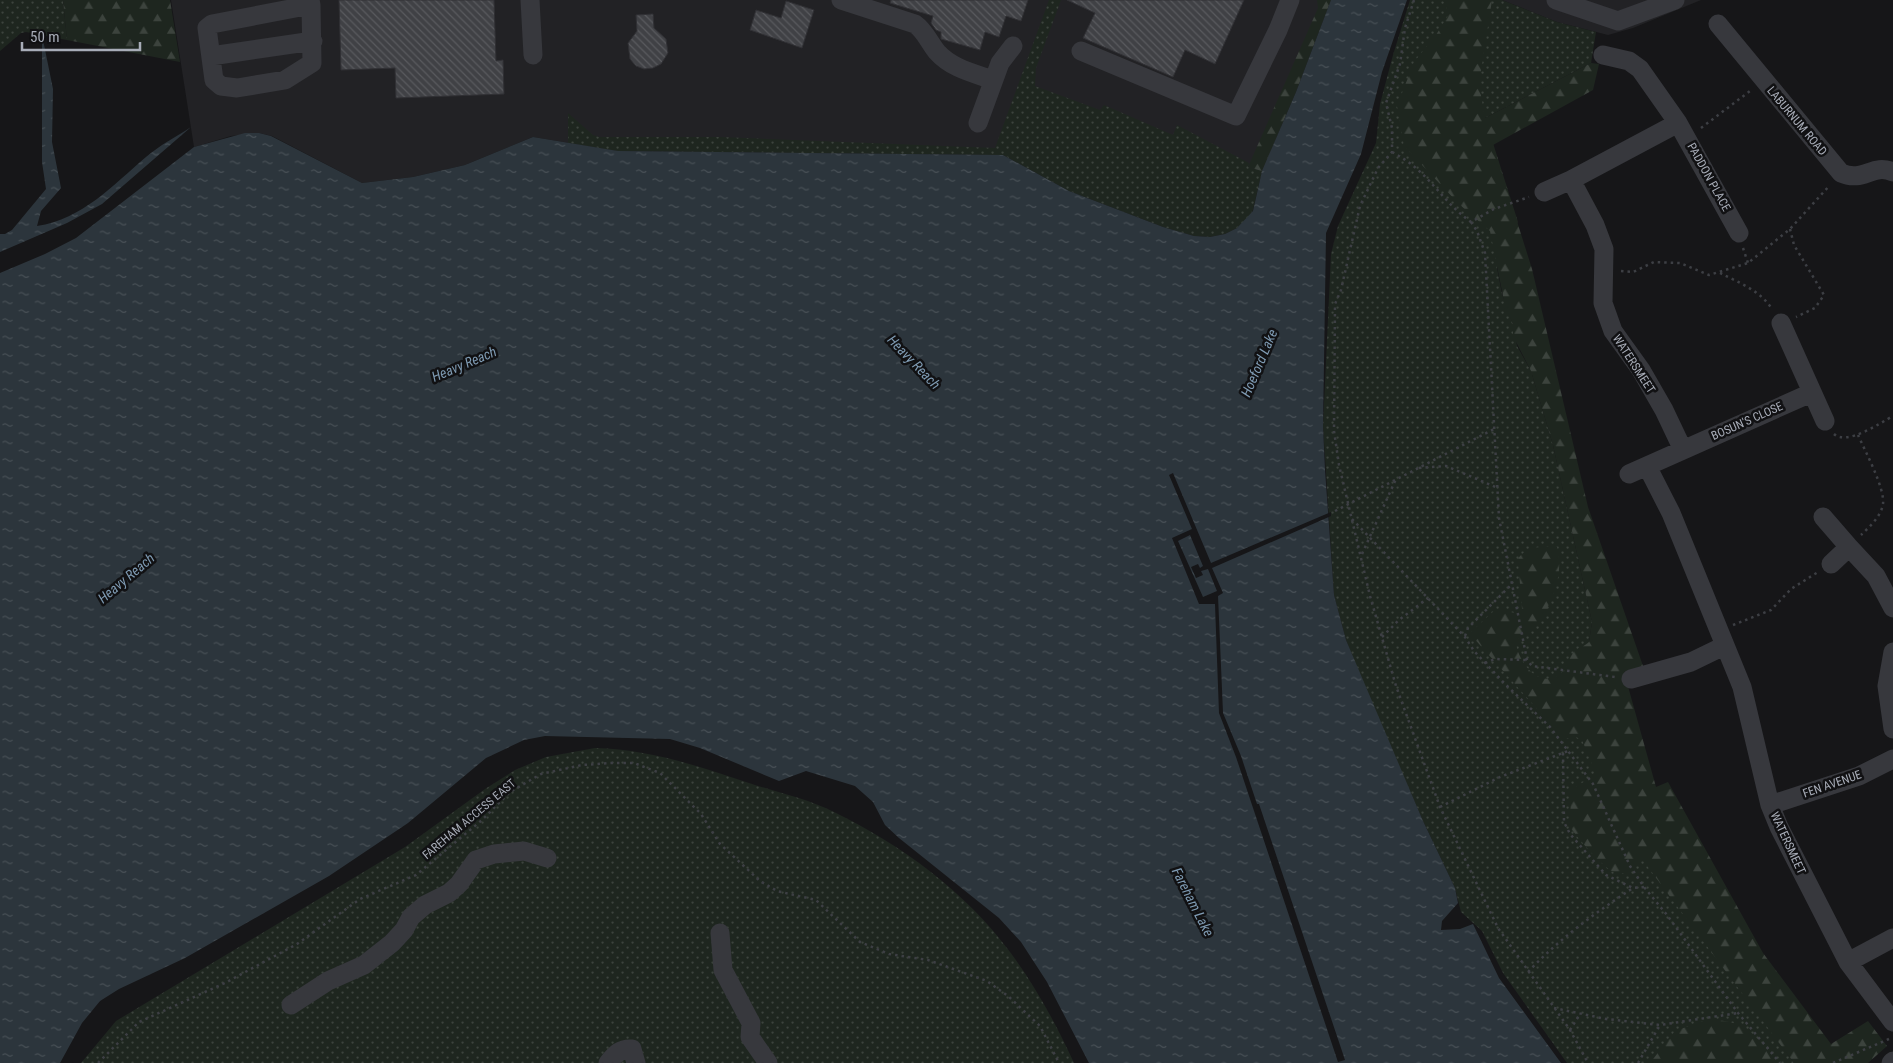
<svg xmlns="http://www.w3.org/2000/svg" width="1893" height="1063" viewBox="0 0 1893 1063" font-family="'Roboto Condensed',sans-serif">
  <defs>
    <pattern id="grass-dots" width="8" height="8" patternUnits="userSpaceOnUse" patternTransform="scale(1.25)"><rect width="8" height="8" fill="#1e261f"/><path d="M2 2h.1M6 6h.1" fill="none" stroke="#3c433d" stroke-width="1.8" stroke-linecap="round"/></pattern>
    <pattern id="forest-firs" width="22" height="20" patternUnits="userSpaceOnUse" patternTransform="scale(1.25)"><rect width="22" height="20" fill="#1e261f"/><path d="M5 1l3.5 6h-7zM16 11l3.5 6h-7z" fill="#3c433d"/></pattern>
    <pattern id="water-ripples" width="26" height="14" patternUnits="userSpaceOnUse" patternTransform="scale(1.25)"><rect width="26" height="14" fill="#2c353c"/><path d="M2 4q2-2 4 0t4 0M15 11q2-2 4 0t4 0" fill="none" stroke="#485056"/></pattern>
    <pattern id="building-back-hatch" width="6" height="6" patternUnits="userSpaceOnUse" patternTransform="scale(1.25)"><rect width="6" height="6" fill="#404145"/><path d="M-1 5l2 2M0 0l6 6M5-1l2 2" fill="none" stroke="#595a5e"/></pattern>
  </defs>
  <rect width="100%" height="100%" fill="#161618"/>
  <path fill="#222225" d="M171 0H1331L1258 184 1003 155 618 151 533 137 465 165 413 177 362 183 272 136 259 133 231 136 194 147Z
    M1502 0H1701L1633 28 1608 35 1557 22Z"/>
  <path fill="url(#grass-dots)" d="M0 0H63L67 40 26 32 21 33 0 51Z
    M1049 0H1061L1036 68 1035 86 1100 110 1104 105 1173 135 1177 125 1249 163 1248 167 1262 171 1253 210 1248 219 1237 228 1225 234 1210 237 1194 236 1163 227 1069 191 1003 155 618 151 568 143V113L593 135 599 137H720L995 148Z
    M1410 0H1502L1557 22 1596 32 1591 63 1485 118 1518 222 1497 268 1502 294 1513 324 1517 346 1531 371 1553 445 1592 622 1589 642 1646 856 1794 1063H1567L1503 973 1482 931 1461 912 1455 888 1423 821 1369 698 1346 640 1334 595 1323 426 1331 254 1338 226 1376 143 1380 104 1393 55Z
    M595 748C648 749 698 766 749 783 776 792 808 799 834 812 900 844 966 892 1010 952 1036 987 1056 1024 1074 1063H81L116 1021 405 847 485 789 515 770 546 757Z"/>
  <path fill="url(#forest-firs)" d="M63 0H170L180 62 67 40Z
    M1317 0H1331L1296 92 1262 171 1248 167 1318 8Z
    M1443 0H1492L1479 84 1485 118 1591 63 1599 64 1593 90 1493 145 1532 269 1588 507 1643 666 1624 672 1656 787 1668 782 1763 953 1831 1044 1868 1021 1887 1046 1868 1063H1794L1642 859C1636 864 1629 873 1620 874 1609 876 1577 837 1570 827L1571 790 1596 774 1582 740 1576 737 1564 739 1471 635V632L1496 609 1515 613 1522 609 1518 559C1526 546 1544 546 1557 547 1564 571 1554 600 1540 620 1533 630 1520 632 1516 644 1520 666 1543 693 1564 670 1569 664 1569 655 1576 650 1580 647 1585 646 1589 642L1592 622 1553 445 1531 371 1513 336V324L1505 306 1490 231 1459 204 1404 146 1397 106 1414 62 1436 35 1449 14Z
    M1706 1020C1748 1019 1753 1035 1778 1063H1650L1675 1031Z"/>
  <path fill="url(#water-ripples)" d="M1331 0H1407L1382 72 1361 154 1326 233 1323 426 1325 470 1334 595 1346 640 1423 821 1455 888 1458 903 1442 921 1441 930 1460 929 1473 924 1499 978 1561 1063H1089L1047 982 1021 942 999 918 899 838 885 825 873 802 855 786 806 771 779 781 700 748 670 739 545 736 524 740 486 758 408 823 329 876 185 958 119 989 100 1001 82 1023 60 1063H0V273L45 254 76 238 194 147 245 133H259L271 136 362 183 413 177 465 165 533 137 618 151 1003 155 1069 191 1163 227 1194 236 1210 237 1225 234 1237 228 1253 211 1262 171 1296 92Z
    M42 35 53 89 52 142 61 188 41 211 37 226C83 219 113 185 146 157 160 145 176 137 191 127L102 204 67 223 0 252V234H5L12 230 46 189 42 162Z"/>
  <path fill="#161618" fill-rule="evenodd" d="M1173 473 1211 563 1331 512V516L1212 568 1223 593 1218 596 1223 713 1241 756 1257 804H1259L1345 1060 1338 1062 1236 757 1219 713 1215 604H1199L1172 538 1192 529 1169 475ZM1190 535 1203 566 1200 568 1198 564 1191 567 1196 578 1203 575 1201 571 1208 569 1217 591 1203 597 1178 541Z"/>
  <path fill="url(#building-back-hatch)" stroke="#303034" d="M339 0H494L496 61 503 60 504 94 396 98 395 68 341 70Z
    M891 0H1028L1021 21 1006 16 999 37 985 32 980 50 941 39V32L936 30 931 23 933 16 890 3Z
    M1067 0H1244L1215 64 1185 50 1173 77 1083 38 1095 13Z
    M786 1 814 10 802 48 750 30 756 10 781 18Z
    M653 14 654 28 666 39 668 53 661 64 653 68 644 69 636 66 630 59 628 43 637 31 636 15Z"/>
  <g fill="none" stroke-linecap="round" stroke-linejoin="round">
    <path stroke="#3d3f44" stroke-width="2.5" stroke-dasharray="2.5 4" stroke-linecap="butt" d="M1414 0 1405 28 1400 64 1386 103 1392 128V152L1378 168 1360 206 1341 290 1335 304 1334 431 1339 465 1370 596 1396 686 1440 807 1498 928 1570 1030 1588 1063
      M1701 128 1750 91
      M1392 152C1429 171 1440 200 1471 222L1494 209 1529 197
      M1471 222 1477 231 1485 253 1499 518 1527 660 1532 666 1615 677
      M1790 229 1794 245 1824 295 1815 308 1796 317
      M1743 248 1748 263
      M1621 271 1633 272 1654 262 1680 263 1709 275 1748 263 1790 229 1830 185
      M1720 273C1738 282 1761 291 1772 309
      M1834 434C1847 446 1880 423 1893 416
      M1858 435C1865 451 1885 488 1883 504 1881 517 1869 527 1861 535
      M1419 468 1446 466 1498 488
      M1335 511 1494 429
      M1352 519 1465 637 1474 651 1505 684 1550 727 1593 784 1630 866 1644 887 1667 915 1738 1013 1780 1063
      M1362 554 1396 479
      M1733 625 1771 610 1791 589 1818 572
      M1465 636 1468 628 1512 584
      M1382 637 1399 620 1428 598
      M1485 663 1495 659 1527 660
      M1563 753 1564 822 1570 834 1606 875 1633 888 1644 887
      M1440 807 1500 777 1568 751
      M1528 972C1559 939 1595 913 1633 888
      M1554 1008 1606 1019 1660 1025 1738 1013
      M1570 1030 1580 1014
      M98 1063 139 1022 225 983 297 944 360 899 416 875 482 820 510 792 541 774 582 765 611 763H634L660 773 701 814 720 844 760 881 777 891 816 900 860 942 889 954 928 960 987 981 1008 996 1040 1026 1059 1063
      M1638 1063 1660 1025
      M1833 1063 1889 1039"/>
    <path stroke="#37383d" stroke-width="19" d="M310 0 311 5 312 63 285 80 237 88 221 86 214 80 207 28 212 24 311 5
      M530 0 533 55
      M841 0 915 24C925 31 929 42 937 52 951 68 973 73 993 80
      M1556 0 1618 21 1675 0
      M1718 24 1841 173C1864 183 1872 163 1893 172
      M1081 51 1236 116 1278 30 1290 0
      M1603 55 1629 61 1640 69 1678 123
      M211 56 313 41
      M978 123 1000 63 1013 46
      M1544 192 1571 180
      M1739 233 1678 123 1571 180 1595 225 1604 249 1603 303 1613 331 1641 370 1664 410 1683 450 1647 466 1671 513 1742 687 1770 805 1779 827 1848 962 1893 1022
      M1781 323 1825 421
      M1683 450 1811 393
      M1629 474 1647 466
      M1823 517 1849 547 1831 564
      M1849 547 1876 576 1893 608
      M1893 652 1887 686 1893 729
      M1631 679 1691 662 1724 646
      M1770 805 1859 776 1893 759
      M720 933 723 970 751 1023 750 1037 768 1063
      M1848 962 1893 938
      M291 1005 328 981 364 965 392 943 404 930 411 917 425 905 449 893 459 884 476 860 494 854 524 851 547 858
      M608 1063C615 1054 621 1048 632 1049L636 1063
      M1891 1063 1893 1061"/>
  </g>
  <g text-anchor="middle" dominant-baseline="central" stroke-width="5" stroke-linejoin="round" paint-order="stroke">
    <g font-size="12" fill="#a8adb8" stroke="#111113">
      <text transform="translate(1797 121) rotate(50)">LABURNUM ROAD</text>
      <text transform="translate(1709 177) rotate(61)">PADDON PLACE</text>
      <text transform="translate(1634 364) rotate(57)">WATERSMEET</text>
      <text transform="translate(1747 421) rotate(-24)">BOSUN'S CLOSE</text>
      <text transform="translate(1832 784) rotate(-19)">FEN AVENUE</text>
      <text transform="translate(469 819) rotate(-40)">FAREHAM ACCESS EAST</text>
      <text transform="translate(1788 843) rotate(65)">WATERSMEET</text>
    </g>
    <g font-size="14" font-style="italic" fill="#7f9bb3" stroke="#111113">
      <text transform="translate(914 362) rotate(46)">Heavy Reach</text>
      <text transform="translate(1259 363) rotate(-67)">Hoeford Lake</text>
      <text transform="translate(464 364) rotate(-23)">Heavy Reach</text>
      <text transform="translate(126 578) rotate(-40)">Heavy Reach</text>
      <text transform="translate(1193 902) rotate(63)">Fareham Lake</text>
    </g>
  </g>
  <path d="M22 42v8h118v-8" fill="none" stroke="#a8adb8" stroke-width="2.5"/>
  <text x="30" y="42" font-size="15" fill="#a8adb8" stroke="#111113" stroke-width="4" paint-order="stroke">50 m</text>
</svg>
